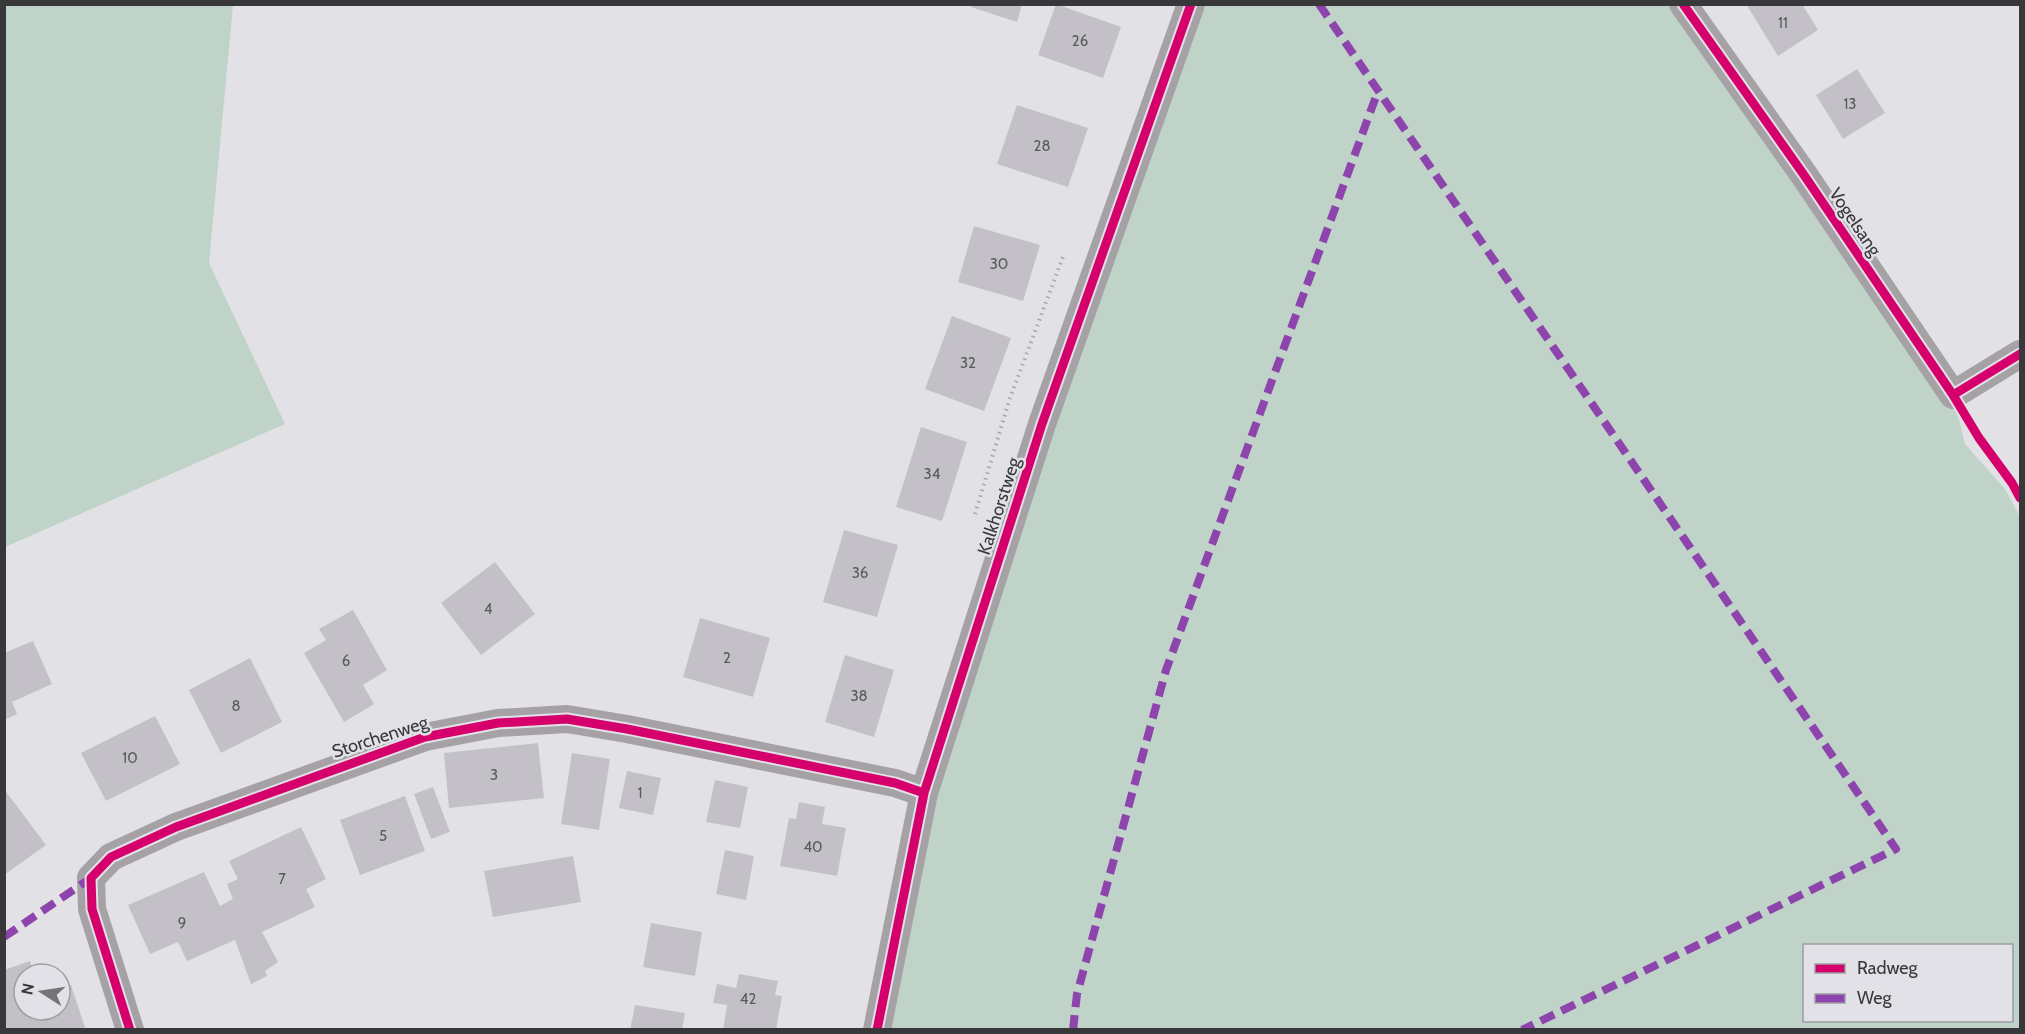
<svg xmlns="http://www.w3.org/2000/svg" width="2025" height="1034" viewBox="0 0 2025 1034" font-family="Cabin,sans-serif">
  <rect width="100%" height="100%" fill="#e2e2e6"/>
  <path fill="#c0d3c8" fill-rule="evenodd" d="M5 4 233 5 209 263 285 424 5 547Z
    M1191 5H1683L1953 395 1965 444 2005 489 2020 517V1029L877 1030 924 793ZM1804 946H2012V1020H1804Z"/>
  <path fill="#c4c0c8" d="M972 4H1022L1017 22 971 7Z
    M1056 4 1121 27 1103 78 1038 55Z
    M1746 4H1802L1818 30 1778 56Z
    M1857 69 1885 113 1843 139 1816 95Z
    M1017 105 1088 128 1068 187 997 164Z
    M974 226 1040 245 1023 301 958 282Z
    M952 316 1011 338 984 411 925 389Z
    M921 427 967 442 942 521 896 507Z
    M844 530 898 545 877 617 823 602Z
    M495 562 535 614 481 655 441 603Z
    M353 610 387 670 363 685 374 704 344 722 304 653 326 640 319 629Z
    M700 618 770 638 753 697 683 677Z
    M33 641 52 684 12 702 17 714 4 720V653Z
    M845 655 894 670 874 737 825 722Z
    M250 658 282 722 221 753 189 690Z
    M155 716 180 764 106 801 81 753Z
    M538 743 544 798 449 808 444 753Z
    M572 753 610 759 599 830 561 824Z
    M627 771 661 778 653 815 619 808Z
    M715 780 748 787 740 828 706 822Z
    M433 787 450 832 431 839 414 794Z
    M4 789 46 845 4 875Z
    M405 796 425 851 360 875 340 820Z
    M799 802 825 807 822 824 846 828 837 876 780 866 789 818 796 819Z
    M301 827 326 879 306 889 315 907 262 932 278 962 265 971 267 976 251 984 235 940 187 961 178 942 150 954 128 905 204 872 220 906 233 899 227 884 238 879 229 861Z
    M725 850 754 856 746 900 716 894Z
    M573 856 581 902 493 917 484 871Z
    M651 923 702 932 695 976 643 967Z
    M30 961 34 974H24V1010H60V989L71 985 86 1030H6L4 970Z
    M739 974 778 981 775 995 782 996 776 1030H723L727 1005 713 1003 717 984 736 988Z
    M635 1005 685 1013 682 1030H630Z"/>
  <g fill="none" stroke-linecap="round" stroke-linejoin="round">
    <path stroke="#a8a6aa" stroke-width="4" stroke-dasharray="1.5 4.5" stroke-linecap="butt" d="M975 514 1010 398 1063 257"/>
    <path stroke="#a5a1a5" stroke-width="28" d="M1683 4 1804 175 1953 395 2020 354
      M130 1030 92 909 91 878 111 857 176 827 425 737 498 723 567 719 627 729 895 783 924 793
      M877 1030 924 793 1042 424 1191 4"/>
    <path stroke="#8e44ad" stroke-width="8" stroke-dasharray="15 8" stroke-linecap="butt" d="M1319 4 1896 849 1522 1030
      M4 937 91 878
      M1073 1030 1077 994 1166 670 1378 91"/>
    <defs>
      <path id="cycleway" d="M1683 4 1804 175 1953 395 1979 438 2012 483 2020 498
        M1953 395 2020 354
        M130 1030 92 909 91 878 111 857 176 827 425 737 498 723 567 719 627 729 895 783 924 793
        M877 1030 924 793 1042 424 1191 4"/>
    </defs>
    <use href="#cycleway" stroke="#e1e1e7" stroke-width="13"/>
    <use href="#cycleway" stroke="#d6006c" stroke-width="9"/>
  </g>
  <g text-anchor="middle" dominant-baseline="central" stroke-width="5" stroke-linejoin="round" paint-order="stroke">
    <g font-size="15" fill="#5b5a5e">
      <text x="1783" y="23">11</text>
      <text x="1080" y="41">26</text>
      <text x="1850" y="104">13</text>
      <text x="1042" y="146">28</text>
      <text x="999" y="264">30</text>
      <text x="968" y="363">32</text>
      <text x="932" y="474">34</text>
      <text x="860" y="573">36</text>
      <text x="488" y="609">4</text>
      <text x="727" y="658">2</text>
      <text x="346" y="661">6</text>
      <text x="859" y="696">38</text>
      <text x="236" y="706">8</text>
      <text x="130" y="758">10</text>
      <text x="494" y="775">3</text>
      <text x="640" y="793">1</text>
      <text x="383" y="836">5</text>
      <text x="813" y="847">40</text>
      <text x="282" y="879">7</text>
      <text x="182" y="923">9</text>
      <text x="748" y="999">42</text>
    </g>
    <g font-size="18" fill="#38383b" stroke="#e1e1e7">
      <text transform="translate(1855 222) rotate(56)">Vogelsang</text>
      <text transform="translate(999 506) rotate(-72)">Kalkhorstweg</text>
      <text transform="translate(380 737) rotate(-18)">Storchenweg</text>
    </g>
  </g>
  <rect width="2025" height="1034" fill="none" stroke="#38383b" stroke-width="12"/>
  <rect x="1803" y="944" width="210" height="78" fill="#e1e1e7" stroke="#9d9da2" stroke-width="1.5"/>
  <rect x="1815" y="964" width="30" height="9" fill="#d6006c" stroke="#9d9da2" stroke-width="1.5"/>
  <text x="1857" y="974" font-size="18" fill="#38383b">Radweg</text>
  <rect x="1815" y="994" width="30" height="9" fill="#8e44ad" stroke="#9d9da2" stroke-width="1.5"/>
  <text x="1857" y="1004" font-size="18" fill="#38383b">Weg</text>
  <g transform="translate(42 992) rotate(282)"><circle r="28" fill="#e1e1e7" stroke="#9d9da2" stroke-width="1.5"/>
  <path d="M0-4.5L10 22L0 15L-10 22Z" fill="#747477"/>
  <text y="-9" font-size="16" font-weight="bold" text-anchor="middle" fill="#38383b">N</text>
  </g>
</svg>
